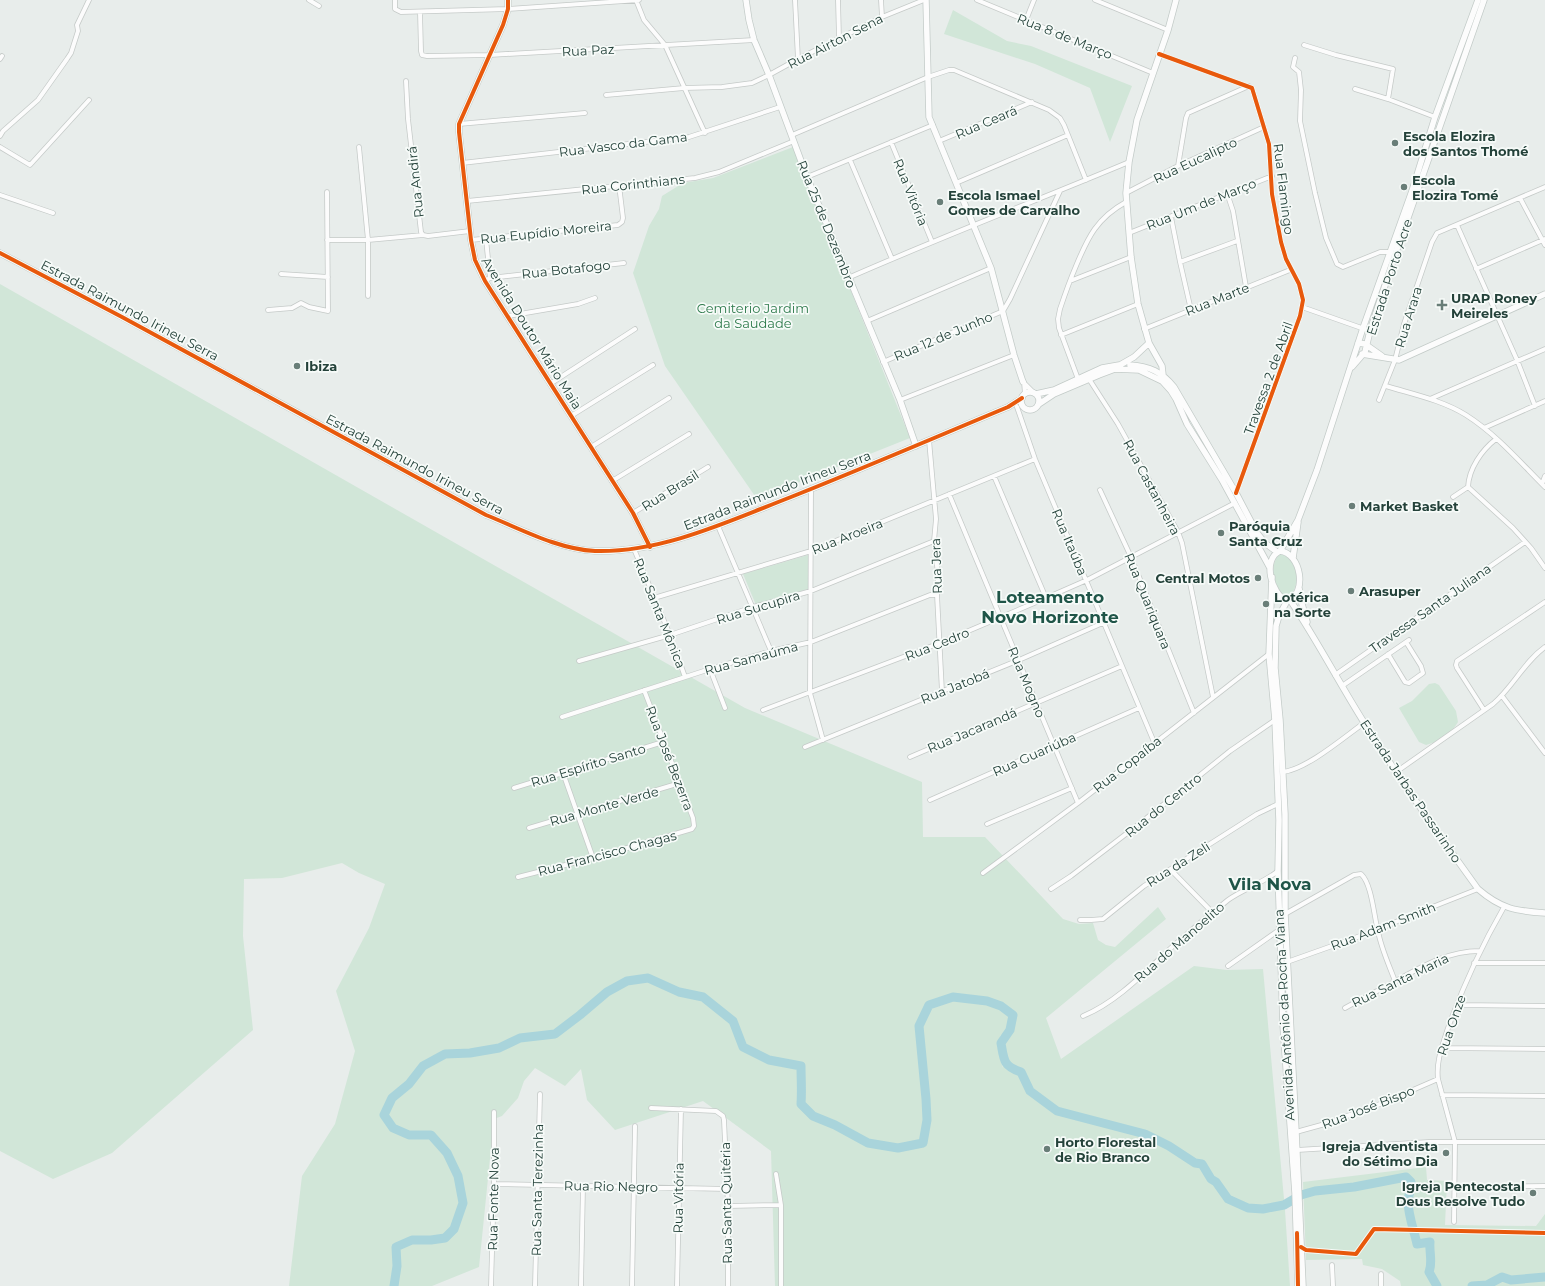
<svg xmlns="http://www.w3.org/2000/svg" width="1545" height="1286" viewBox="0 0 1545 1286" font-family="Montserrat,sans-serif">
  <rect width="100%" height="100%" fill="#e8edeb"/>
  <path fill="#d1e6d8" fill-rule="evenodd" d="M953 10 1007 41 1031 46 1132 86 1110 142 1090 88 1035 64 944 34Z
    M793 147 910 438 757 499 665 366 633 273 649 226 659 209 662 196 683 183 713 178Z
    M0 284 745 708 922 782 923 837H985L1063 919 1079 924 1093 923 1098 940 1106 945 1115 947 1158 907 1166 919 1046 1018 1061 1059 1194 966 1227 970 1263 969 1285 1210 1290 1286H775L771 1151 703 1101 615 1130 587 1100 581 1069 565 1086 535 1068 524 1081 518 1098 502 1116 494 1119 479 1267 432 1286H289L302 1176 335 1124 355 1051 336 991 369 928 385 884 359 873 342 863 282 878 244 879 243 936 253 1030 112 1153 53 1179 0 1151ZM1001 1035 1003 1068 997 1045Z
    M1280 554C1283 555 1287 556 1289 557 1300 566 1299 591 1287 598 1274 590 1268 564 1280 554Z
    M808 555V589L756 605 743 574Z
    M1435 683 1439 685 1456 711 1458 722C1452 733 1439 742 1426 745L1419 742 1399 708 1412 701 1429 684Z
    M1426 1167 1427 1180 1447 1181 1445 1225 1536 1226 1545 1214V1286H1401L1400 1281 1382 1269 1363 1265 1362 1259 1306 1260 1303 1182Z"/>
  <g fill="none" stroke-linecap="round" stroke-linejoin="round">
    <path stroke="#a9d4db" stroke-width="9" d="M394 1286 397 1266 396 1247 412 1240H431L445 1238 454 1229 463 1203 458 1176 447 1153 431 1135H409L393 1128 384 1115 392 1098 409 1084 423 1066 445 1054 470 1053 499 1048 520 1038 555 1034 580 1015 607 992 627 981 648 978 679 992 703 997 733 1021 743 1047 769 1060 801 1066C801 1079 802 1091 801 1104L813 1116 835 1125 868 1143 898 1148 923 1143 927 1120 926 1099 919 1026 929 1005 953 997 987 1001 1001 1006 1013 1015 1010 1030 1001 1043C1004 1060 1003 1066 1021 1072L1030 1091 1057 1111 1145 1134 1169 1146 1195 1163 1202 1164 1211 1179 1216 1182 1228 1199 1248 1208 1263 1209 1284 1205 1301 1195 1315 1191 1354 1187 1406 1177 1411 1182C1412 1191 1408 1194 1408 1201 1408 1215 1414 1230 1417 1244L1430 1242C1429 1252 1433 1263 1429 1272L1437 1286
      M1472 1286 1487 1285 1502 1277 1511 1280 1545 1277"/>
    <defs>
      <path id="street" d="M309 0 319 6
        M395 0V9L401 12 508 9 639 0
        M636 0 644 20 665 45 705 133
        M795 0 798 59
        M838 0 839 38
        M881 0 882 17
        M977 0 1153 73
        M1095 0 1168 30
        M420 12 421 51 422 55 427 56 490 55 754 40
        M1026 20 1034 0
        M1304 45 1336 55 1393 69 1388 99
        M1159 54 1252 88 1269 144 1272 194 1281 242 1286 259 1299 284 1303 300 1300 316 1236 493
        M1295 58 1293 67 1299 72 1301 90 1300 121 1315 193 1326 238 1337 264 1343 267 1380 252H1391
        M0 59 2 56
        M406 81 408 119 421 232 423 235 428 236 470 231
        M1355 89 1388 99 1435 117
        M606 95 684 88 722 87 752 83 769 75 798 59 882 17 924 0
        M459 124 585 113
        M792 135 928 77 949 70H954L1049 110 1060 118 1064 125 1086 180
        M0 136 3 131 38 100 67 59 71 53 78 31 77 25 89 0
        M939 141 1032 102
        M891 142 932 242
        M0 147 30 165 89 100
        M359 147 368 240V296
        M850 160 892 259
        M462 163 689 137 780 107
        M1178 166 1186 118 1188 113 1249 86
        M807 177 933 125
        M956 183 1068 135
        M1126 193 1178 166 1264 127
        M1227 193 1233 211 1246 287
        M0 195 53 213
        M1520 198 1545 245
        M467 201 695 178 719 172 794 141
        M1171 217 1180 262 1191 310
        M1457 225 1517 360 1535 406
        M1129 233 1272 176
        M486 239 490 278
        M327 240H368L423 235
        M471 240 618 225 622 222 623 218 619 185
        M1180 262 1237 241
        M1476 269 1545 239
        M281 274 328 277
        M848 278C941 237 1036 201 1129 162
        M485 281 490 278 624 263
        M1070 281 1131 257
        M1302 307 1370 331
        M268 310 292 308 301 303 309 307 328 311 327 192
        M508 316 578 304 595 298
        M867 321 991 268
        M1144 329 1290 270
        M1061 335 1138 304
        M883 362 1003 311 1010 299 1060 191
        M1078 379 1059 328 1058 319 1060 309C1065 294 1070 280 1076 266 1088 237 1097 218 1126 202
        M1089 379 1118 424 1178 532 1182 543 1213 697
        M1023 382 1034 393
        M1024 382 1025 394
        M550 384 635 329
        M1386 386C1412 394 1442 400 1466 415 1496 434 1520 462 1545 487
        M1430 399 1545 349
        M900 400 1014 355
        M1379 400 1395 360 1404 324 1432 242 1437 233 1545 187
        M1017 407 1035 459 1154 742
        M571 416 653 365
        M1484 428 1545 401
        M1496 439C1482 450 1469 468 1468 487L1513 528 1531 548 1545 568
        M929 440 936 519 934 541 938 574 937 595 942 692
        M591 447 669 398
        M994 476 1046 598
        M612 481 689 434
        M1542 484 1545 476
        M811 489 810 693 823 740
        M1100 490 1131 557 1194 713
        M949 494 1078 803
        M1453 497 1468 487
        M633 513 708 467
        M718 526 771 651
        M634 549 670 635 685 677
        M654 598 811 551 1035 459
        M1388 654 1405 682 1409 683 1423 673 1421 666 1406 642
        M579 661 670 635 753 607 811 591 934 541
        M710 669 725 708
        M1335 675 1525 542
        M1342 686 1409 640
        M1502 696 1545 753
        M763 710 940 643 1046 598 1087 580 1235 503
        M1484 710 1457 668 1456 665 1457 661 1545 602
        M562 717 710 669 771 651 811 642 930 595H937
        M805 747 1019 660 1105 622
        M910 757 1122 666
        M1283 772C1307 769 1343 738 1364 723
        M1396 772 1493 704C1513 687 1524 662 1545 647
        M563 773 593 858
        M514 788 663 742
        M930 800 1139 708
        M987 824 1072 788
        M529 828 680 783
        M1171 870 1213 913
        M983 873 1078 803 1269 654
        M518 877 593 858 692 829 694 826 693 818 644 690
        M1051 889 1071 876 1143 821 1230 751 1275 720
        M1285 914 1354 875 1361 874C1372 884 1374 917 1378 931 1381 948 1389 965 1395 981
        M1080 920H1091L1103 919 1144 886 1257 814 1278 804
        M1287 962 1377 930 1412 915 1478 889
        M1474 963H1545
        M1228 966 1279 930
        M1457 1005 1545 1006
        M1345 1008C1361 999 1378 991 1394 982 1421 967 1447 951 1480 951
        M1083 1016C1117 1002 1145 972 1172 947 1190 931 1209 915 1228 900 1243 889 1263 883 1278 871
        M1442 1048 1545 1049
        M1442 1095 1545 1096
        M651 1108 716 1111 723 1116 724 1120 728 1206V1286
        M1296 1132 1325 1124 1383 1103 1438 1079
        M1297 1150 1429 1142H1545
        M776 1174 781 1205V1286
        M494 1184 727 1189
        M1454 1187 1545 1186
        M728 1206 781 1205
        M1454 1222 1455 1142 1438 1079C1436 1062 1442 1047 1447 1031 1462 988 1481 947 1504 907
        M1332 1265 1333 1286
        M1381 1274V1286
        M491 1286 494 1184V1112
        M535 1286 540 1094
        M581 1286 583 1186
        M632 1286 635 1126
        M677 1286 681 1109"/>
      <path id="secondary" d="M508 0V9L503 25 459 124V132L471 240 475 260 485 281 633 513 650 547
        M746 0 749 20 754 40 769 75 807 177 900 400 916 446
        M926 0 929 117 991 268 1014 355 1023 382
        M0 253 122 317 486 515C521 529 557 549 595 551 662 553 729 521 791 497 864 468 936 437 1008 407L1022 398
        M1358 343 1365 344 1382 356
        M1362 354 1399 360 1545 294
        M1120 365 1134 357 1149 343
        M1130 365C1149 366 1162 372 1174 387L1236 493 1257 533 1265 543 1277 552
        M1352 367 1365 352 1370 331 1395 255 1484 0
        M1163 375 1162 366 1149 343 1138 304 1131 257 1126 193 1129 162 1137 120 1168 30 1176 0
        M1021 401a9 9 0 1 1 18 0a9 9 0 1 1-18 0Z
        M1036 394 1054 390 1102 368 1119 365
        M1039 404 1054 394 1099 375 1115 369 1139 370 1162 381 1171 391 1176 399 1187 424 1222 480 1270 568
        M1280 551 1298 520 1317 470 1363 328 1412 191 1435 117 1478 0
        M1280 551C1301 553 1308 594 1287 601 1271 594 1262 559 1280 551Z
        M1293 558 1298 522
        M1272 577 1269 654 1275 720 1279 820 1278 871 1283 1025 1295 1193 1298 1286
        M1299 588 1302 604 1307 622
        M1290 600C1317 640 1339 683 1365 724 1400 780 1439 835 1478 889 1501 909 1516 911 1545 913
        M1287 601 1279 616 1276 626 1275 668 1280 720 1285 814V914L1296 1132 1303 1286"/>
    </defs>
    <use href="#street" stroke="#c5cac8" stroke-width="5.5"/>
    <use href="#secondary" stroke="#c3cbc8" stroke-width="7"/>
    <use href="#street" stroke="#fcfcfc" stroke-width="4"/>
    <use href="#secondary" stroke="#fcfcfc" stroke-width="5.5"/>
    <defs>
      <path id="cycleway" d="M508 0V9L503 25 459 124V132L471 240 475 260 485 281 633 513 650 547
        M1159 54 1252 88 1269 144 1272 194 1281 242 1286 259 1299 284 1303 300 1300 316 1236 493
        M0 253 122 317 486 515C521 529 557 549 595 551 662 553 729 521 791 497 864 468 936 437 1008 407L1022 398
        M1297 1233 1298 1286
        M1301 1247 1306 1250 1356 1254 1374 1229 1545 1233"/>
    </defs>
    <use href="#cycleway" stroke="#f7fbf9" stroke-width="6"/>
    <use href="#cycleway" stroke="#e8590c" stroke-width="4"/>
  </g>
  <g fill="#697e78" stroke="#f7fbf9" stroke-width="1.5">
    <circle cx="1395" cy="143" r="4"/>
    <circle cx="1404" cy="187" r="4"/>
    <circle cx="940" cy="202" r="4"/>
    <path d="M1440 299h4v4h4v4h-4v4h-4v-4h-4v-4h4z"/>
    <circle cx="297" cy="366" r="4"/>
    <circle cx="1352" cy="506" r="4"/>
    <circle cx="1221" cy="533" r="4"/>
    <circle cx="1258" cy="578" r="4"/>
    <circle cx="1351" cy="591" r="4"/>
    <circle cx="1266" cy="604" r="4"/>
    <circle cx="1047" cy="1149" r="4"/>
    <circle cx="1446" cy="1153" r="4"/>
    <circle cx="1533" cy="1193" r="4"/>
  </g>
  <g text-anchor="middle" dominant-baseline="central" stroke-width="3.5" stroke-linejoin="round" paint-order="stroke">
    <g font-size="13" fill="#24423a" stroke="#f7fbf9">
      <text transform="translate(1065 36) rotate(22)">Rua 8 de Março</text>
      <text transform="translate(835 41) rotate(-27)">Rua Airton Sena</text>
      <text transform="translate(588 50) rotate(-3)">Rua Paz</text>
      <text transform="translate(986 122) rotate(-23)">Rua Ceará</text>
      <text transform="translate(623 144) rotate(-7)">Rua Vasco da Gama</text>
      <text transform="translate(1195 160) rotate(-25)">Rua Eucalipto</text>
      <text transform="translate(415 182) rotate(-96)">Rua Andirá</text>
      <text transform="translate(633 184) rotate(-6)">Rua Corinthians</text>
      <text transform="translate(1284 189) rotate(83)">Rua Flamingo</text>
      <text transform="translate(911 192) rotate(68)">Rua Vitória</text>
      <text transform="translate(1201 204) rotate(-22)">Rua Um de Março</text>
      <text transform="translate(827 224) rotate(68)">Rua 25 de Dezembro</text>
      <text transform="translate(546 232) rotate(-6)">Rua Eupídio Moreira</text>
      <text transform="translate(566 269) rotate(-6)">Rua Botafogo</text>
      <text transform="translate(1389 277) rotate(-72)">Estrada Porto Acre</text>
      <text transform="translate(1217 299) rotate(-22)">Rua Marte</text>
      <text transform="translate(130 310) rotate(28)">Estrada Raimundo Irineu Serra</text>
      <text transform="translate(1408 317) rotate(-73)">Rua Arara</text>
      <text transform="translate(532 333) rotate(58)">Avenida Doutor Mário Maia</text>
      <text transform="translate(943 336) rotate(-23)">Rua 12 de Junho</text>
      <text transform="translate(1268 378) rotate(-70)">Travessa 2 de Abril</text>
      <text transform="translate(415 464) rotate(28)">Estrada Raimundo Irineu Serra</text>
      <text transform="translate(1152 487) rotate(62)">Rua Castanheira</text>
      <text transform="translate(670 490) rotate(-32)">Rua Brasil</text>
      <text transform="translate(777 490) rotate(-21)">Estrada Raimundo Irineu Serra</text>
      <text transform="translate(847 536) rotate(-22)">Rua Aroeira</text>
      <text transform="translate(1070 542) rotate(67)">Rua Itaúba</text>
      <text transform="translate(936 566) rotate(-92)">Rua Jera</text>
      <text transform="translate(1148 601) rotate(68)">Rua Quariquara</text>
      <text transform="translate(758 607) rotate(-17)">Rua Sucupira</text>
      <text transform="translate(1430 608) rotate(-35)">Travessa Santa Juliana</text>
      <text transform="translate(660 613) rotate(68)">Rua Santa Mônica</text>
      <text transform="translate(937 644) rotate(-22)">Rua Cedro</text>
      <text transform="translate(751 658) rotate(-15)">Rua Samaúma</text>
      <text transform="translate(1027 682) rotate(67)">Rua Mogno</text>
      <text transform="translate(955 686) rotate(-22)">Rua Jatobá</text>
      <text transform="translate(972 730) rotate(-23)">Rua Jacarandá</text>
      <text transform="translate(1034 754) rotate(-24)">Rua Guariúba</text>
      <text transform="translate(670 758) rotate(69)">Rua José Bezerra</text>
      <text transform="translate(1127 764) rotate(-38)">Rua Copaíba</text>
      <text transform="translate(588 765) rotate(-17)">Rua Espírito Santo</text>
      <text transform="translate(1411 791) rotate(56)">Estrada Jarbas Passarinho</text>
      <text transform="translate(1163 805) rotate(-39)">Rua do Centro</text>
      <text transform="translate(604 806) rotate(-16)">Rua Monte Verde</text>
      <text transform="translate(607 853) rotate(-15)">Rua Francisco Chagas</text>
      <text transform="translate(1178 864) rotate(-32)">Rua da Zeli</text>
      <text transform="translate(1383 926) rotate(-21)">Rua Adam Smith</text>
      <text transform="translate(1179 942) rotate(-41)">Rua do Manoelito</text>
      <text transform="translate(1400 980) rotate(-26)">Rua Santa Maria</text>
      <text transform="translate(1284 1015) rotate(-93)">Avenida Antônio da Rocha Viana</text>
      <text transform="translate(1451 1025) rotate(-71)">Rua Onze</text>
      <text transform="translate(1368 1107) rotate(-21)">Rua José Bispo</text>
      <text transform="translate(611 1186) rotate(1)">Rua Rio Negro</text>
      <text transform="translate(537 1190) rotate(-89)">Rua Santa Terezinha</text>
      <text transform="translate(678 1198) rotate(-89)">Rua Vitória</text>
      <text transform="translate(493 1199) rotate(-89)">Rua Fonte Nova</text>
      <text transform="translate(726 1203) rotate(-91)">Rua Santa Quitéria</text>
    </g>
    <g font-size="13" font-weight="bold" fill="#24423a" stroke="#f7fbf9" text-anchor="start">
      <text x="1403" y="136">Escola Elozira<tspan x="1403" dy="15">dos Santos Thomé</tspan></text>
      <text x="1412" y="180">Escola<tspan x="1412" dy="15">Elozira Tomé</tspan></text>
      <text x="948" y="195">Escola Ismael<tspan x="948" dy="15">Gomes de Carvalho</tspan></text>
      <text x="1451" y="298">URAP Roney<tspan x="1451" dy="15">Meireles</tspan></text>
      <text x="305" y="366">Ibiza</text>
      <text x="1360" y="506">Market Basket</text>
      <text x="1229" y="526">Paróquia<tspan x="1229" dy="15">Santa Cruz</tspan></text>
      <text x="1250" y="578" text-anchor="end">Central Motos</text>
      <text x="1359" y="591">Arasuper</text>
      <text x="1274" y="597">Lotérica<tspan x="1274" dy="15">na Sorte</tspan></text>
      <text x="1055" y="1142">Horto Florestal<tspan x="1055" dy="15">de Rio Branco</tspan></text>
      <text x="1438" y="1146" text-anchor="end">Igreja Adventista<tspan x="1438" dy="15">do Sétimo Dia</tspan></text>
      <text x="1525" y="1186" text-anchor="end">Igreja Pentecostal<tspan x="1525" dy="15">Deus Resolve Tudo</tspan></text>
    </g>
    <g font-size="13" fill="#2d7a4b" stroke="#f7fbf9">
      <text x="753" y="308">Cemiterio Jardim<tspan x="753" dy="15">da Saudade</tspan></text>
    </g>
    <g font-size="17" font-weight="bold" fill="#1f5548" stroke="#f7fbf9">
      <text x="1050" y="597">Loteamento<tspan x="1050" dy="20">Novo Horizonte</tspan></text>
      <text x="1270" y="884">Vila Nova</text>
    </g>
  </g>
</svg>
